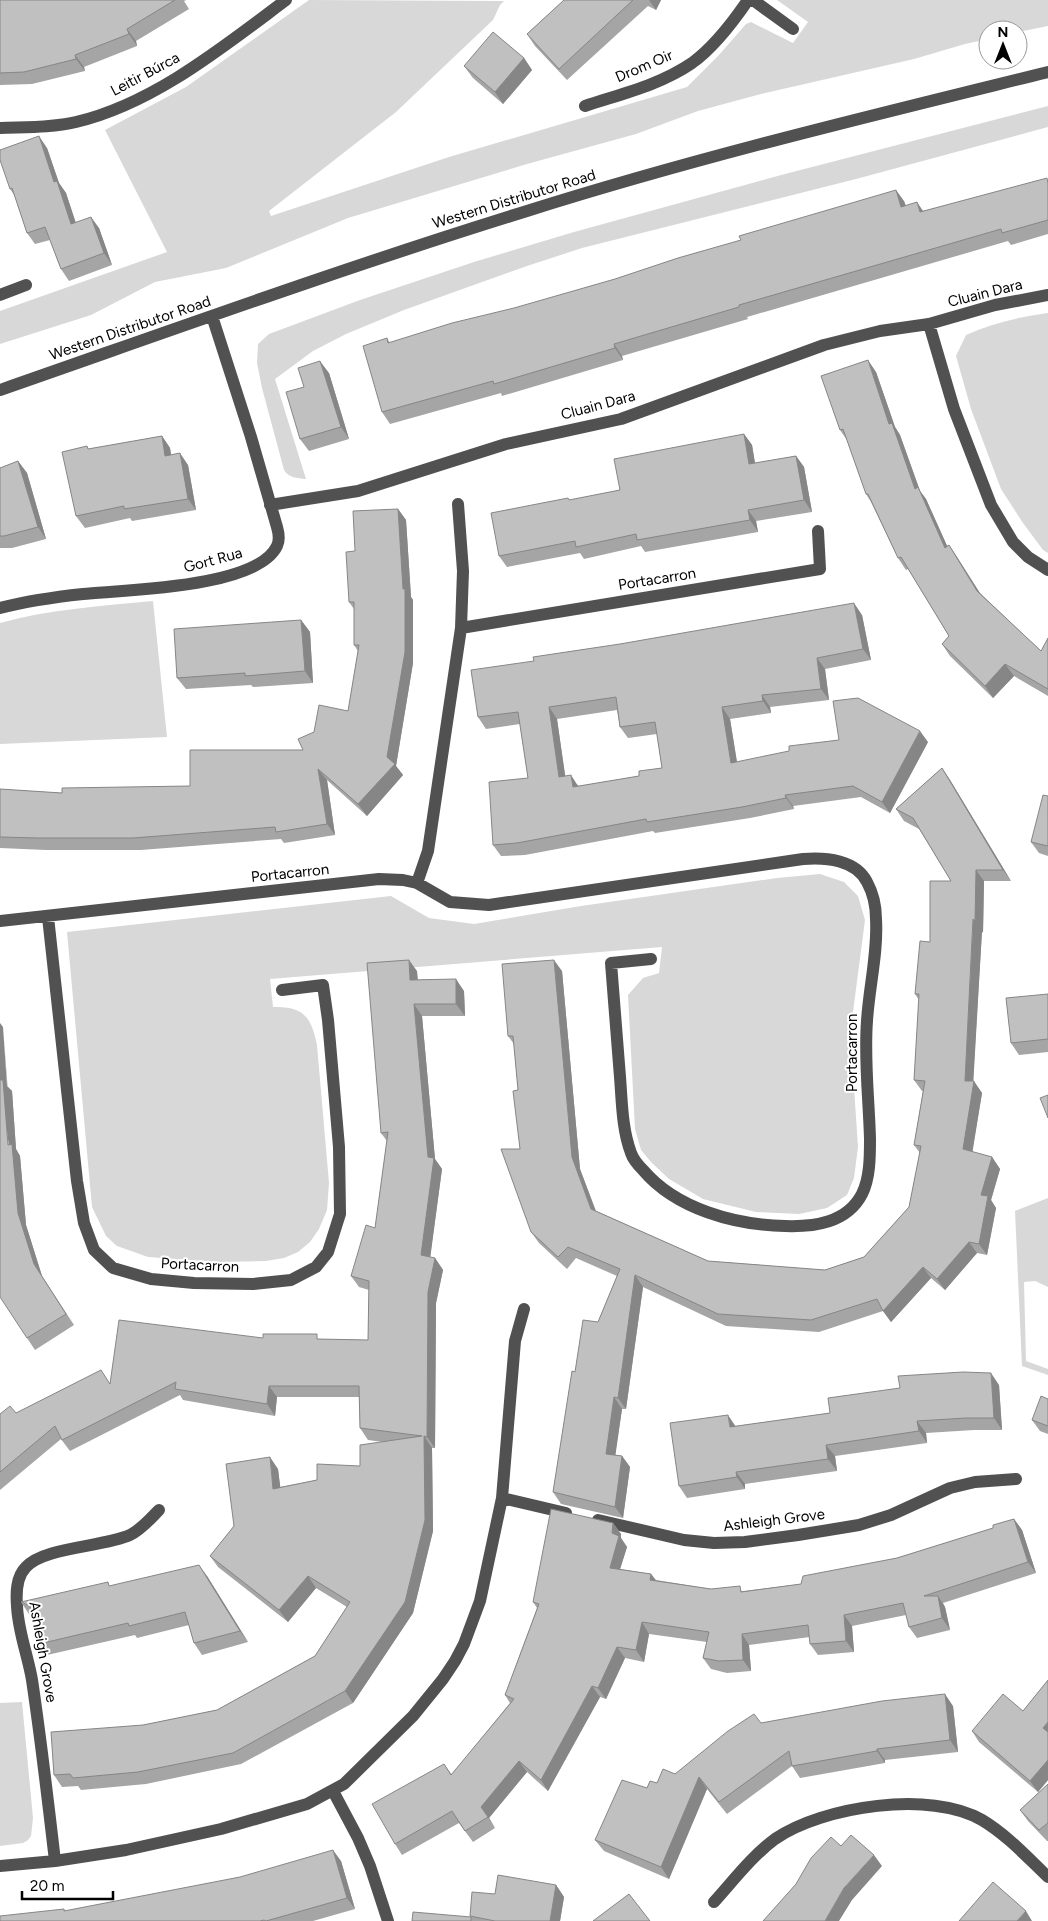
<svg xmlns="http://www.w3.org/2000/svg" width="1048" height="1921" viewBox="0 0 1048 1921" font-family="Figtree,sans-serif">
  <rect width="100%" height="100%" fill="#fff"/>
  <path fill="#d8d8d8" d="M309 0 504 1 500 5 493 20 396 112 269 211 271 216 449 157 687 87 718 56 746 24 751 22 793 43 808 22 777 0H1048V26L1018 32V30H988V39L965 44 914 59 761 94 698 111 636 134 527 164 348 218 226 268 155 282 91 315 0 344V311L167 252 105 130 186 87Z
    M1048 106V127L856 179 582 248 527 266 404 310 346 334 313 351 275 379 306 479C297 478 289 478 284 470L262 388 257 363 258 344 269 334 360 300 474 262 574 232 785 174Z
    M1048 313V553L1043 550 1023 523 1001 489 971 409 956 356 966 335C992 323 1019 317 1048 313Z
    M153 601 167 737 0 744V623C50 609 102 606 153 601Z
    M820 874 844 882 858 896 865 920 853 1012 852 1058 858 1147 854 1178 847 1195 827 1208 799 1214 756 1212 703 1199 669 1179 651 1162 641 1150 635 1129 628 995 643 978 659 973 662 947 270 979 273 1007C304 1006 311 1017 317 1045L329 1183 327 1210 319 1229 310 1242 298 1252 284 1258 266 1261 220 1262 148 1257 117 1246 106 1236 92 1207 67 932 391 896 429 918 474 924 581 906 777 878Z
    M1048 1198V1287L1035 1281 1024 1282 1026 1361 1048 1369V1375L1022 1366 1015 1211Z
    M22 1702 33 1818 31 1836 28 1840 23 1843 0 1846V1703Z"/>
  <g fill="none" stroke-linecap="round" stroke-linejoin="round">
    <path stroke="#515151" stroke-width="12" d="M753 0 793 29
      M585 106C621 94 660 85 692 63 714 47 733 22 748 0
      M0 128C25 127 51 128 76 122 153 104 223 47 286 0
      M0 295 26 285
      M929 324 954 409 991 505 1013 542 1028 557 1048 570
      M0 390C175 329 349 266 527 211 698 157 874 115 1048 72
      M270 505 358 491 506 444 621 419 824 345 880 331 929 324 995 305 1048 295
      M0 608C27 601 55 597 83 594 125 590 257 588 277 546 280 540 279 534 277 527L251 437 212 316
      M461 628 820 569 818 531
      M417 883 428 851 461 628 463 571 458 504
      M48 917 77 1181 84 1223 94 1250 113 1268 151 1279 194 1283 253 1284 291 1280 316 1267 328 1252 340 1214 339 1147 328 1020 323 985 282 990
      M0 921 379 879 403 880 417 883 450 902 489 905 803 859C826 857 856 860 867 882 873 893 876 907 876 919 878 953 869 987 867 1021 864 1060 869 1100 870 1139 870 1157 870 1178 862 1194 847 1223 814 1227 785 1226 735 1225 676 1209 643 1170 638 1165 633 1159 631 1153 622 1129 622 1102 620 1077 617 1039 614 1001 611 963L651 959
      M502 1498 566 1513
      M598 1520 684 1540 714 1543 745 1542 798 1535 859 1525 891 1515 950 1488 975 1482 1016 1479
      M333 1791 358 1838 370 1866 388 1921
      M55 1861C48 1801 41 1740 32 1680 28 1656 18 1631 17 1606 16 1593 16 1577 26 1567 44 1547 103 1547 130 1535 142 1529 150 1519 159 1510
      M0 1866 55 1861 126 1850 221 1829 307 1804 344 1784 413 1716 443 1679 455 1661 464 1644 480 1601 502 1498 515 1341 524 1309
      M714 1902C733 1881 752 1856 775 1839 823 1806 931 1790 982 1820 1007 1835 1027 1857 1048 1877"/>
  </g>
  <path fill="#a5a5a5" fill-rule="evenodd" d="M0 0H186L184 1 189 9 136 41 137 46 84 67 85 71 32 84 0 85Z
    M564 0H661L656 10 648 6 567 80 535 46 527 34Z
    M524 58 532 70 503 104 473 78 464 66Z
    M47 148 59 183 66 193 75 222 99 228 112 265 69 281 61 269 50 240 35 244 27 233 15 196 10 189Z
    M1048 180V234L1011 245 1008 241 747 317 748 319 622 356 623 360 502 396 501 393 390 424 382 412 387 338 390 343 904 201 906 206 923 211Z
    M876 372 895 427 900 435 920 491 926 499 947 546 949 545 957 557 980 593 1041 651 1048 638V696L1014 676 993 698 950 656 942 644 949 636 908 569 906 570 898 558 871 502 866 494 847 440 840 430Z
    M329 373 349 439 309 451 300 439Z
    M744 434 752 445 755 463 796 456 804 467 812 512 756 521 758 532 645 552 641 546 584 559 580 553 507 567 499 556 570 500 620 490Z
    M162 436 170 448 171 455 188 465 196 510 132 521 130 518 85 528 76 516 89 449Z
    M18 461 27 473 46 539 12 548H0V468Z
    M398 509 406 520 411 597 413 600V663L396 766 403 775 367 816 327 780 335 835 284 843 281 839 141 850H46L0 848V789L62 793 190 786 303 750 314 732 348 711 358 651 354 645V609L349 602 355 551Z
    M862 615 871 660 825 669 829 700 770 707 771 713 730 719 737 762 928 742 890 813 861 797 793 806 794 809 750 818 655 833 653 831 525 855 501 856 493 845 528 778 520 724 486 729 478 717ZM617 710 620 727 628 738 657 734 662 768 639 776 579 786 565 776 557 719Z
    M301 620 310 632 313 683 253 687 251 685 186 689 177 678Z
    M942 768 950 780 1011 881H984L983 933 982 931 973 1081 982 1093 972 1152 992 1157 1000 1169 991 1200 996 1208 987 1255 977 1253 945 1290 931 1278 891 1322 883 1311 819 1332 726 1326 643 1287 626 1409H622L615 1455 622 1456 630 1467 623 1518 561 1504 553 1492 575 1372 598 1322 617 1276 576 1258 567 1269 539 1243 531 1232 520 1149 518 1090 514 1044 508 1036 562 971 580 1169 596 1211 708 1261 825 1270 864 1257 909 1207 920 1153 914 1145 923 1091H922L914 1080 919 1000 915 994 930 942 951 881 919 829 904 821 896 809Z
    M1048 796V856L1039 853 1031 842Z
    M417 971 418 980 464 991 465 1016H422L435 1159 442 1169 430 1257 435 1258 443 1270 436 1303 435 1448H432L433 1531 413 1613 353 1703 241 1764 146 1784 81 1790 78 1786 62 1787 54 1775 143 1725 217 1710 315 1656 347 1607 316 1588 288 1622 218 1567 210 1556 234 1526 278 1469 280 1487 317 1480 360 1466 383 1442 368 1440 360 1428 359 1397H277L275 1416 183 1400 180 1395 70 1451 61 1439 0 1490V1414L16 1413 110 1383 263 1338 368 1340 369 1290 359 1287 351 1276 375 1228 387 1141 381 1133Z
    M1048 994V1052L1019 1055 1011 1043Z
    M3 1027 7 1086 12 1091 16 1149 20 1156 26 1225 42 1276 74 1325 35 1350 27 1338Z
    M999 1385 1002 1430H974L926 1433 927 1443 835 1456 837 1471 745 1484V1489L687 1498 679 1486 736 1426 830 1413Z
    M1048 1399V1434L1040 1431 1032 1420Z
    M1014 1519 1022 1530 1036 1573 943 1603 945 1607 950 1630 917 1638 909 1627 906 1615 852 1626 854 1652 818 1655 810 1644V1637L749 1645 751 1671 727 1673 711 1669 703 1658 707 1642 649 1634 644 1662 625 1658 606 1699 600 1697 548 1791 527 1772 489 1818 495 1828 473 1842 459 1823 402 1855 395 1844 444 1764 452 1775 510 1703 505 1695 537 1608 533 1602 613 1523 621 1534V1538L627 1547 620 1569 651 1574 656 1580 711 1589 744 1591 801 1584 897 1558 993 1528Z
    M207 1576 248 1642 202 1655 194 1643 189 1625 137 1638 135 1635 47 1655 39 1644 32 1615 29 1614 21 1602 111 1586Z
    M1048 1680V1780L1038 1792 979 1742 972 1731 1023 1711Z
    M953 1706 958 1752 885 1760V1763L800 1778 792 1766 727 1814 707 1789 669 1879 604 1851 595 1840 647 1788 675 1774 761 1723Z
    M1048 1784V1841H1047L1028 1821 1020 1810Z
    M341 1861 355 1909 313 1921H0L64 1909 65 1911Z
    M556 1885 564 1897 560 1921H412L470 1917 495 1894Z"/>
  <path fill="#868686" d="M649 0H661L656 10Z
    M127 29 136 41 137 46 129 34Z
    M75 55 84 67 85 71 76 59Z
    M524 58 532 70 503 104 495 92Z
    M39 136 47 148 59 183 66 193 80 235 71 224 54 182Z
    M896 190 904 201 910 219 901 207Z
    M917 202 925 214 920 212Z
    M91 217 99 228 112 265 104 253Z
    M614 344 622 356 623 360 615 348Z
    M868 360 876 372 895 427 900 435 920 491 926 499 953 559 945 548 915 489 889 424Z
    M320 361 329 373 349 439 341 427Z
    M744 434 752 445 757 475 749 464Z
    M162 436 170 448 173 468 165 456Z
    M180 453 188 465 196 510 188 499Z
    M796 456 804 467 812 512 804 500Z
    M18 461 27 473 46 539 38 527Z
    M398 509 406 520 411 597 413 600V663L396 766 403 775 367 816 358 804 387 757 403 589Z
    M748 510 756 521 758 532 750 520Z
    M949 545 957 557 986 603 977 591Z
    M854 603 862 615 871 660 863 649Z
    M301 620 310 632 313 683 305 671Z
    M817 658 825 669 829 700 821 689Z
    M1005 664 1014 676 993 698 985 686Z
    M762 695 770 707 771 713 763 701Z
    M549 707 557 719 567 788 559 777Z
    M722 707 730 719 739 775 731 763Z
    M920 731 928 742 890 813 882 802Z
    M942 768 950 780 1011 881 1003 870Z
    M318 769 327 780 335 835 327 824Z
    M571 775 578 786 573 787Z
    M785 795 793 806 794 809 786 798Z
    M976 870 984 881 983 933 982 931 973 1087 974 1081 982 1093 971 1161 963 1149 965 1081Z
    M409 960 417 971 418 992 410 980Z
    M554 960 562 971 580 1169 599 1220 591 1209 572 1157Z
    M456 979 464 991 465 1016 456 1004Z
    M414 1004 422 1016 435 1159 442 1169 429 1267 421 1255 428 1157Z
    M0 1023 3 1027 7 1086 12 1091 16 1149 20 1156 26 1225 42 1276 74 1325 34 1264 18 1213 0 1080Z
    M992 1157 1000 1169 991 1200 996 1208 987 1255 979 1244 981 1195Z
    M969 1242 977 1253 945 1290 937 1279Z
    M435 1258 443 1270 436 1303 435 1448 427 1437 428 1292Z
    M923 1267 931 1278 891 1322 883 1311Z
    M635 1275 643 1287 626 1409 618 1398Z
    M991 1373 999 1385 1002 1430 994 1418Z
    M269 1386 277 1397 275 1416 267 1404Z
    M614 1397 622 1409 614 1465 606 1454Z
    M728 1415 736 1427H730Z
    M917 1421 926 1433 927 1443 919 1431Z
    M424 1436 432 1448 433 1531 413 1613 353 1703 345 1691Z
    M826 1445 835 1456 837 1471 828 1459Z
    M622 1456 630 1467 623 1518 615 1507Z
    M270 1457 278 1469 282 1500 273 1489Z
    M736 1472 745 1484V1489L737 1477Z
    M1014 1519 1022 1530 1036 1573 1028 1562Z
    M613 1523 621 1534V1538L627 1547 617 1579 610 1568Z
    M199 1565 207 1576 248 1642 240 1631Z
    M651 1574 659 1585 650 1580Z
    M308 1576 316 1588 288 1622 279 1610Z
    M938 1596 945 1607 950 1630 942 1618Z
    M844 1615 852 1626 854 1652 846 1641Z
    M642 1622 649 1634 644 1662 636 1650Z
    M742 1634 749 1645 751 1671 743 1660Z
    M617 1647 625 1658 606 1699 598 1688Z
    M592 1686 600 1697 548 1791 541 1780Z
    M945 1694 953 1706 958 1752 950 1740Z
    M1048 1722V1735L1043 1728Z
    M877 1749 885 1760V1763L877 1751Z
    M1048 1760V1780L1038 1792 1030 1781Z
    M519 1761 527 1772 489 1818 495 1828 481 1807Z
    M699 1777 707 1789 669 1879 661 1867Z
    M333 1850 341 1861 355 1909 347 1898Z
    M874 1855 882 1866 852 1900 839 1921H825L844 1888Z
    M556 1885 564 1897 560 1921H550Z
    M1026 1911 1032 1921H1017Z"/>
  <path fill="#c0c0c0" stroke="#868686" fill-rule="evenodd" d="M0 0H175L127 29 129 34 75 55 76 59 24 72 0 73Z
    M564 0H633L559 69 527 34Z
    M493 32 524 58 495 92 464 66Z
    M39 136 54 182 57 181 71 224 91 217 104 253 61 269 45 227 27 233 12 188 10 189 0 160V150Z
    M1047 178 1048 183V220L1002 233 1001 229 739 305V307L614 344 615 348 494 384 493 381 382 412 363 346 387 338 388 343 452 323 514 308 615 279 678 258 741 240 739 236 896 190 901 207 917 202 920 212Z
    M868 360 889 424 892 423 915 489 918 487 945 548 949 545 977 591 1041 651 1048 638V689L1005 664 985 686 942 644 949 636 901 557 898 558 868 494H866L843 429 840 430 821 376Z
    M320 361 341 427 300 439 286 392 304 387 298 368Z
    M744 434 749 464 796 456 804 500 748 510 750 520 637 540 636 534 576 547 575 541 499 556 491 513 568 498 569 500 620 490 614 459Z
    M162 436 165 456 180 453 188 499 124 509V506L76 516 62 452 87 446 88 449Z
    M18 461 38 527 4 536H0V468Z
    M398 509 403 589H405V652L387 757 395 764 358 804 318 769 327 824 276 832 275 827 133 838H38L0 837V789L62 793V788L190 786V750H303L298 739 314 732 319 705 348 711 359 645H354V602H349L346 552 355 551 353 511Z
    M854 603 863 649 817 658 821 689 762 695 763 701 722 707 731 763 789 751V746L839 740 833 701 858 698 920 731 882 802 853 786 785 795 786 798 742 807 647 822 646 819 517 843 493 845 489 782 528 778 518 712 478 717 471 670 534 661 533 657 620 644ZM616 697 620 727 655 722 662 768 639 771V776L573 787 571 775 559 777 549 707Z
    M301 620 305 671 245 676V673L177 678 174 629Z
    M942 768 1003 870H976L975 921 973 919 965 1081H974L963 1149 992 1157 981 1195 988 1196 979 1244 969 1242 937 1279 923 1267 883 1311 877 1299 811 1320 718 1314 635 1275 618 1398 614 1397 606 1454 622 1456 615 1507 553 1492 572 1371 575 1372 583 1320 598 1322 620 1269 568 1247 558 1257 531 1232 501 1149H520L513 1091 518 1090 513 1036H508L502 964 554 960 572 1157 591 1209 708 1261 825 1270 864 1257 909 1207 921 1146 914 1145 925 1081 914 1080 919 994H915L920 941 930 942V881H951L913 818 896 809Z
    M1043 795 1048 796V846L1031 842Z
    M409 960 410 980 456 979V1004H414L428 1157 434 1158 421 1255 435 1258 428 1292 427 1437 424 1436 425 1520 405 1602 345 1691 233 1753 138 1772 73 1778 70 1774 54 1775 51 1732 143 1725 217 1710 315 1656 350 1602 308 1576 279 1610 210 1556 234 1526 226 1464 270 1457 273 1489 317 1480V1464L360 1466V1445L422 1436 360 1428 359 1386H269L267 1404 175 1389 176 1382 62 1440 55 1426 0 1472V1414L10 1406 16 1413 101 1370 110 1384 119 1320 263 1338V1334H317V1339L368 1340 369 1281 351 1276 366 1225 375 1228 388 1132 381 1133 367 963Z
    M1048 994V1039L1011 1043 1006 998Z
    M0 1080H3L8 1145 12 1144 18 1213 34 1264 66 1314 27 1338 0 1297Z
    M1048 1095V1118L1040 1098Z
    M963 1372 991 1373 994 1418H966L917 1421 919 1431 826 1445 828 1459 736 1472 737 1477 679 1486 670 1423 728 1415 730 1427 830 1413 828 1398 900 1388 898 1376Z
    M1041 1396 1048 1399V1426L1032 1420Z
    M551 1509 613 1523 612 1533 619 1536 610 1568 651 1574 650 1580 711 1589 740 1586 741 1592 801 1584 803 1576 897 1558 993 1528V1525L1014 1519 1028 1562 924 1596H938L942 1618 909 1627 903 1603 844 1615 846 1641 810 1644 808 1625 742 1634 743 1660 719 1661 703 1658 709 1632 642 1622 636 1650 617 1647 598 1688 592 1686 541 1780 519 1761 481 1807 488 1817 465 1831 452 1811 395 1844 372 1804 444 1764 451 1775 514 1699 505 1695 539 1604 533 1602Z
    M199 1565 240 1631 194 1643 185 1612 129 1626 128 1623 39 1644 30 1606 21 1602 108 1582 109 1586Z
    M1048 1680V1722L1043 1728 1048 1732V1760L1030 1781 972 1731 1003 1694 1023 1711Z
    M945 1694 950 1740 877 1749V1751L792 1766 789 1751 719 1802 699 1777 661 1867 595 1840 622 1780 647 1788 650 1781 657 1783 663 1769 675 1774 728 1731 754 1714 761 1723 882 1701Z
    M1048 1784V1823L1039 1830 1020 1810Z
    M851 1835 874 1855 844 1888 825 1921H763L796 1884 811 1858 831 1837 841 1846Z
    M333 1850 347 1898 266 1921 264 1920 260 1921H0V1916L64 1909V1911L240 1877Z
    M498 1875 556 1885 550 1921H495L470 1916 472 1892 495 1894Z
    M993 1882 1026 1911 1017 1921H959Z
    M629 1894 650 1921H593Z
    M413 1912 471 1917V1921H412Z"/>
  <g text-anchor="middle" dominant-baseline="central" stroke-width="4" stroke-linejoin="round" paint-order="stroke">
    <g font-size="15" fill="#000" stroke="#fff">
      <text transform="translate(644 66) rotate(-23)">Drom Oir</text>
      <text transform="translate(145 74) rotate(-28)">Leitir Búrca</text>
      <text transform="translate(514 199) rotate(-17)">Western Distributor Road</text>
      <text transform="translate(985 293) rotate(-14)">Cluain Dara</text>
      <text transform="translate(130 328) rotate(-19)">Western Distributor Road</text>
      <text transform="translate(598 405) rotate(-15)">Cluain Dara</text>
      <text transform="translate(213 560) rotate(-15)">Gort Rua</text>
      <text transform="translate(657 579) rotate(-9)">Portacarron</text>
      <text transform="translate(290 873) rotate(-6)">Portacarron</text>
      <text transform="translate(852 1053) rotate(-90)">Portacarron</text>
      <text transform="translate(200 1265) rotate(3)">Portacarron</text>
      <text transform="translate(774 1520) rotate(-7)">Ashleigh Grove</text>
      <text transform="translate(43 1652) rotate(80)">Ashleigh Grove</text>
    </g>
  </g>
  <g transform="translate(1003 45)"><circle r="24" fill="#ffffff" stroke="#999999"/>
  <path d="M0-4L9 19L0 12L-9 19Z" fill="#000000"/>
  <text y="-8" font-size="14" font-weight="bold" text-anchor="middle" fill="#000000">N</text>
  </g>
  <path d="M22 1891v8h91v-8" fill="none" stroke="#000000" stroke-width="2.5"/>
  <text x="30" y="1891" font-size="15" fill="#000000" stroke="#ffffff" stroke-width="4" paint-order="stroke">20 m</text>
</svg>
